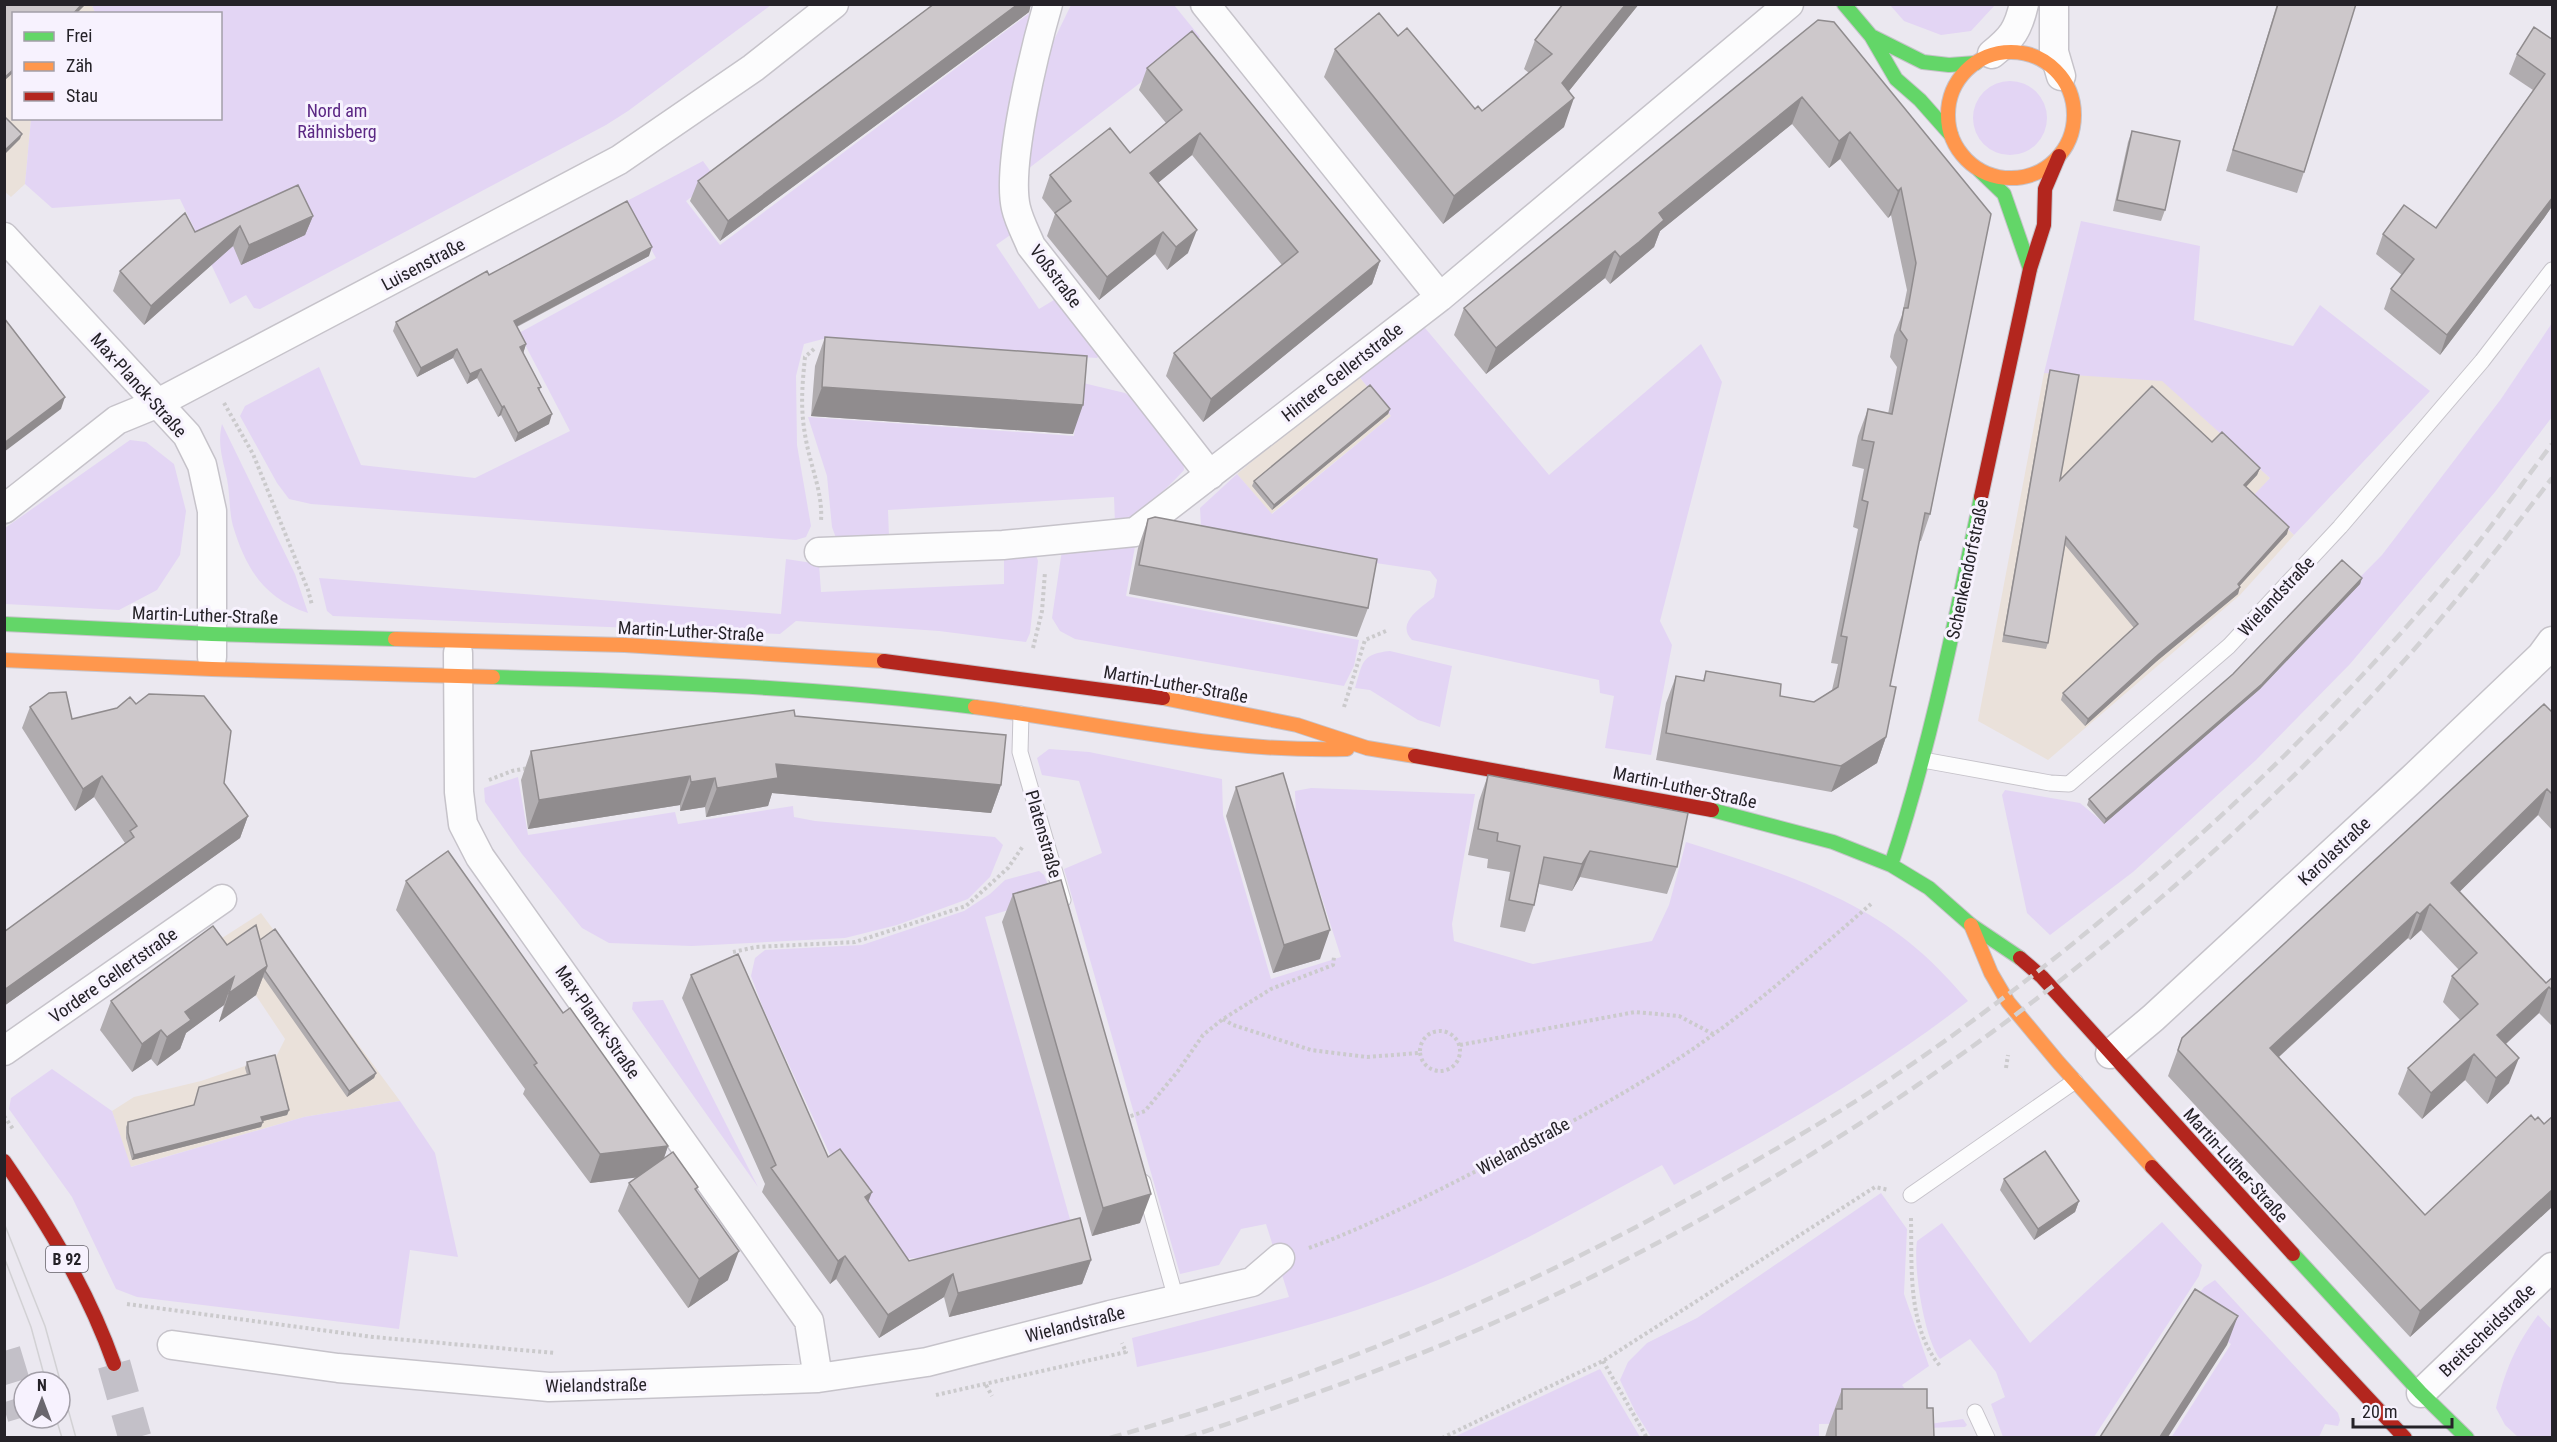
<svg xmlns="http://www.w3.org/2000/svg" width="2557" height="1442" viewBox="0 0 2557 1442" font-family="'Roboto Condensed',sans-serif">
  <rect width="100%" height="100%" fill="#ebe8f0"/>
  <path fill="#eae1da" d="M4 5H92L95 13 14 14V118L31 119 25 184 11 197 4 191Z
    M2044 373 2162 380 2270 478 2255 495 2294 535 2240 595 2048 760 1978 721Z
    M1357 374 1391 416 1271 514 1237 474Z
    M261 913 400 1101 304 1117 130 1167 112 1111 134 1097 201 1081 277 1055 285 1039 219 940Z"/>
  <path fill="#e3d5f4" d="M92 5H771L628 111 606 125 260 309 254 308 246 295 230 304 180 199 52 208 25 184 31 119 220 118V14L95 13Z
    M1071 5H1174L1200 37 1024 172 1044 68 1053 42Z
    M1890 5H1995L1971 31 1941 35 1904 21Z
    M1039 6 1016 231 996 245 1039 309 1059 297 1099 355 1097 358 823 339 804 344 796 376 797 445 811 526 806 537 796 540 311 504 289 499 277 483 240 416 245 406 319 367 361 465 475 478 570 431 519 333 656 258 625 202 703 161 716 179 686 201 720 245Z
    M1973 118a37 37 0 1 1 74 0a37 37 0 1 1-74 0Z
    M2081 221 2200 246 2194 320 2293 346 2320 305 2430 391 2294 535 2254 495 2270 478 2162 381 2044 373Z
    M1420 322 1549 475 1701 344 1722 382 1660 621 1672 645 1651 755 1605 748 1614 696 1600 693 1599 680 1412 640C1395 623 1422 607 1434 597L1437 580 1430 571 1233 542 1201 526 1200 508 1237 474 1272 514 1391 416 1357 374Z
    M2552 323V417L2495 492 2350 664 2256 760 2133 872 2050 935 2027 913 2002 795 2005 790 2080 803 2104 823 2273 665 2382 555 2501 399Z
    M1079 382 1125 393 1136 401 1183 459 1184 470C1169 486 1137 519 1115 523L1114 497 888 510 889 537 836 538 832 527 827 476 808 417 1074 436Z
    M222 424 295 574 308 613C264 598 246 569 233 526 229 511 230 494 227 479 223 460 217 444 222 424Z
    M130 440 146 442 174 464 186 511 180 555 157 590 119 610 5 604V528Z
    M1136 541 1126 596 1359 640 1354 666 1344 686 1075 639 1060 631 1052 618 1062 550Z
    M1036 555 1038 561 1030 633 1026 642 939 631 796 621 780 634 333 616 327 611 319 578 781 614 786 559 819 564 821 592 1004 584V559Z
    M1390 651 1452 666 1440 727 1418 720 1370 690 1355 688C1363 662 1361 654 1390 651Z
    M1049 749 1089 752 1222 779 1223 815 1271 979 1341 957 1296 818 1295 791 1311 788 1475 794 1452 924 1454 941 1533 964 1652 941 1669 905 1686 842C1764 867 1855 894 1917 949 1936 965 1952 983 1968 1001 1877 1072 1775 1130 1674 1185L1662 1165C1590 1203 1518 1246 1443 1278 1345 1319 1240 1345 1137 1367L1132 1338 1289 1297 1266 1224 1241 1229 1219 1265 1180 1274 1064 869 1102 853 1079 781 1042 775 1037 758Z
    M518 777 528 835 675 812 678 824 793 806 794 817 815 821 995 837 1003 845 990 877 968 899 897 925 845 938 692 946 609 943 582 928 522 854 485 802 484 788Z
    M1039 871 1044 875 1053 897 985 917 1075 1237 932 1271 916 1258 897 1259 842 1181 763 1008 751 976 755 958 765 950 862 945 964 911 990 894 1005 880Z
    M663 1000 758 1187 632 1009 633 1002Z
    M52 1069 112 1111 131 1167 304 1117 400 1101 435 1153 458 1257 410 1250 399 1329 137 1297 116 1289 72 1197 9 1109 11 1098Z
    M1881 1193 1907 1229 1904 1294 1929 1366 1902 1385 1930 1424 1963 1419 1967 1425 1965 1427 1920 1428V1423L1819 1424V1437H1651L1636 1413 1620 1380 1628 1362 1647 1343 1697 1318Z
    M2162 1222 2202 1265 2199 1276 2094 1437H2003L1991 1404 2005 1397 1996 1372 1970 1339 1940 1359C1924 1338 1913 1267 1917 1241L1942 1223 2030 1343Z
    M2215 1280 2338 1413 2340 1420 2338 1426 2325 1424 2319 1437 2171 1438 2231 1344 2184 1315 2204 1287Z
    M2538 1315 2552 1330V1437H2518L2505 1425 2496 1408C2505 1371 2515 1346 2538 1315Z
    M1600 1369 1640 1437H1454Z"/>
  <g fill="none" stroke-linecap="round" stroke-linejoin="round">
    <path stroke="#c3c0c8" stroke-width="33" stroke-dasharray="33 16" stroke-linecap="butt" d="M4 1351 24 1417
      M114 1364 135 1438"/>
    <defs>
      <path id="lane" d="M1021 714 1020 752 1063 900
        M1923 760 2050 783 2069 784 2229 646 2340 527 2482 361 2552 270
        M1143 1182 1176 1299
        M1911 1195 2075 1081
        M1975 1412 1987 1438"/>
      <path id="street" d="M1048 4C1035 49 1006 165 1016 208 1019 221 1026 234 1031 246L1210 475
        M1205 4 1440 297
        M2054 4V52L2061 76
        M1992 54C2012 38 2018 30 2024 4
        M4 237 187 435 202 465 212 511V657
        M4 509 117 420 156 404 619 160 753 68 834 4
        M819 552 1003 545 1135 532 1440 297 1789 4
        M458 653 459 792 463 824 480 857 809 1321 818 1378
        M4 1051 222 899
        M2110 1054 2153 1018 2412 779 2541 656 2552 641
        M172 1345 338 1368 549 1387 818 1378 927 1362 1110 1315 1252 1282 1280 1258
        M2421 1393 2552 1267"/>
      <path id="fast" d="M1844 4 1871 36 1896 79 1920 100 1951 135
        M1871 36 1923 62 1949 65 1976 63
        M1979 170 2004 194 2030 269
        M4 624 212 634 395 639
        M493 677C654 681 815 687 975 707
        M1712 810 1833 842 1891 865 1929 888 1971 925 2020 958
        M1891 865C1931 745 1955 621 1981 497
        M2293 1254 2421 1393 2467 1438"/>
      <path id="slow" d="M1948 115a63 63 0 1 1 126 0a63 63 0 1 1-126 0Z
        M395 639 625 645 884 661
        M4 660 212 669 493 677
        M1163 698 1297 725 1367 748 1415 756
        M975 707C1098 723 1222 753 1347 749
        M1971 925 1991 973 2008 1002 2058 1062 2152 1167"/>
      <path id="jam" d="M1981 497 2030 269 2044 225 2045 189 2059 156
        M884 661 1163 698
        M1415 756 1712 810
        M2020 958 2042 977 2293 1254
        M4 1161C48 1225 88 1290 114 1364
        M2152 1167 2405 1438"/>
    </defs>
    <use href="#lane" stroke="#c6c3ca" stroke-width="17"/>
    <use href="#street" stroke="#c6c3ca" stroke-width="31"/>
    <use href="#fast" stroke="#c6c3ca" stroke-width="16"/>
    <use href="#slow" stroke="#c6c3ca" stroke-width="16"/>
    <use href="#jam" stroke="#c6c3ca" stroke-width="16"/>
    <path stroke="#cbcacc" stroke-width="4" stroke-dasharray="3 3" stroke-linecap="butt" d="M814 349 805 357C802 388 800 409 806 440 811 468 823 493 821 521
      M224 403 253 454 308 590 312 605
      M1033 648 1042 611 1045 572
      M1344 707 1365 640 1386 631
      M489 780 512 771 528 768
      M733 952 756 947 855 942 966 906 1008 868 1023 846
      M1223 1019 1233 1025 1311 1050 1367 1057 1419 1053
      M1420 1051a20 20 0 1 1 40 0a20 20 0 1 1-40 0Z
      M1460 1045 1635 1012 1679 1016 1713 1034
      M2006 1068 2008 1055
      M4 1116 13 1129
      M1125 1118 1145 1111 1178 1071 1203 1035 1223 1019 1271 989 1333 965 1334 957
      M1911 1218C1912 1267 1907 1328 1941 1367
      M1309 1248C1372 1225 1431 1194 1490 1164 1567 1125 1644 1085 1714 1034 1769 994 1820 948 1871 904
      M127 1304 373 1337 555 1353
      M1603 1361 1647 1438
      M986 1385 992 1396
      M936 1395 1126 1352 1122 1343
      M1442 1438 1603 1361 1875 1187 1889 1190"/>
    <use href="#lane" stroke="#fcfcfd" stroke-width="15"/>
    <use href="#street" stroke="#fcfcfd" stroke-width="28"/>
    <use href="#fast" stroke="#63d668" stroke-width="14"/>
    <use href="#slow" stroke="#ff974d" stroke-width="14"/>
    <use href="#jam" stroke="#b3261e" stroke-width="14"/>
    <path stroke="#d2d1d4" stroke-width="1.5" d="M4 1223 45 1326 76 1438
      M4 1257 31 1327 46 1382
      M56 1418 62 1438"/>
    <path stroke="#d2d1d4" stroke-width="4.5" stroke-dasharray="12 6" stroke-linecap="butt" d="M1110 1438C1332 1374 1543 1284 1743 1168 1795 1138 1847 1108 1896 1075 2034 981 2165 872 2284 756 2351 689 2417 618 2477 544 2503 511 2527 477 2552 444
      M1185 1438C1312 1396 1438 1351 1559 1293 1877 1139 2164 925 2402 663 2455 604 2504 541 2552 478"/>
  </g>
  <path fill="#b0acaf" d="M934 4H1031L1029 12 720 241 690 201 698 181Z
    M1563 4H1639L1569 91 1564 127 1443 224 1324 77 1335 49 1398 36 1475 109 1482 111 1529 73 1524 69 1535 40Z
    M2277 4H2356L2304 172 2297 193 2226 171Z
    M1818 20 1991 214 1930 514 1921 541H1919L1890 686 1886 737 1877 763 1831 792 1656 760 1666 703 1676 676 1703 681 1706 671 1780 696 1814 702 1832 690 1838 664 1831 663 1858 529 1853 527 1864 469 1852 466 1858 436 1868 409 1888 414 1897 367 1890 357 1894 335 1902 315 1907 290 1891 215 1888 218 1840 159 1829 168 1792 124 1660 231 1654 247 1629 268 1610 284 1605 278 1486 374 1454 335 1464 308Z
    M2553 40V205L2544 218 2440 355 2384 309 2391 289 2402 275 2376 254 2383 234 2436 228 2533 90 2509 74 2517 54Z
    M1147 68 1380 261 1372 284 1203 422 1166 376 1174 353 1282 265 1192 155 1158 183 1188 253 1167 270 1155 254 1099 300 1047 236 1055 214 1042 198 1050 175 1130 153 1166 123 1139 90Z
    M2132 131 2165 210 2161 221 2113 211 2128 142Z
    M313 216 305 235 241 265 233 246 144 325 113 291 120 271 195 232Z
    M649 256 517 327 526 344 523 353 541 387 539 391 549 424 515 442 501 415 498 417 477 378 467 384 453 358 417 377 393 331 396 322 489 275Z
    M825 337 1073 434 811 416 815 366Z
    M2050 370 2060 480 2212 442 2260 468 2257 475 2246 487 2287 534 2239 586 2238 594 2157 661 2085 726 2061 700 2063 693 2134 628 2065 545 2048 643 2046 649 2002 642 2048 377Z
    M1390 409 1388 414 1272 510 1252 486 1254 481Z
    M1148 519 1368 608 1357 637 1129 594 1138 548Z
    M2362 578 2360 584 2260 689 2104 824 2087 805 2089 799Z
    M136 704 224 783 248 816 240 838 4 1006V932L125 843 94 797 75 811 22 728 30 707 72 719Z
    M2553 713V831L2538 815 2460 891 2546 983 2553 977V1027L2539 1013 2506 1044 2509 1083 2487 1104 2465 1080 2422 1119 2398 1094 2408 1068 2460 1020 2443 1002 2452 976 2459 970 2421 930 2410 940 2408 938 2279 1057 2425 1215 2535 1120 2544 1124 2553 1116V1206L2410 1337 2168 1076 2182 1038Z
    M795 716 1001 785 991 813 772 793 768 806 706 817 705 807 680 811V805L528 829 521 780 531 751Z
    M1488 775 1677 867 1667 894 1580 877 1572 891 1539 884 1534 905 1525 932 1500 927 1510 872 1487 868 1488 859 1468 855 1479 801Z
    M1236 787 1320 959 1273 973 1226 816Z
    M406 881 563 1013 668 1146 664 1158 698 1187 696 1191 728 1280 688 1308 618 1211 629 1183 636 1177 590 1183 523 1094 525 1089 396 910Z
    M1013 894 1140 1223 1092 1236 1002 922Z
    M260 940 376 1073 374 1078 347 1097 263 977 256 995 219 1022 224 1005 186 1033 180 1049 157 1066 151 1059 132 1072 100 1030 111 1001 227 945Z
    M691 975 828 1157 868 1202 909 1261 1091 1260 1082 1284 949 1317 944 1297 879 1338 836 1279 830 1284 762 1192 765 1184 682 998Z
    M247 1062 289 1110 287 1115 263 1121 261 1127 132 1160 126 1138V1127L128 1122 193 1105 247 1075 245 1068Z
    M2004 1179 2079 1201 2075 1212 2034 1240 2000 1190Z
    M1842 1389 1927 1408 1934 1437H1825L1828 1427Z"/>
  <path fill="#908c8e" d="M82 4H86L76 14H73Z
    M1018 4H1031L1029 12 720 241 728 221Z
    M1626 4H1639L1552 112 1562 83Z
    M14 69V72L4 81V78Z
    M1802 97 1792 124 1660 231 1654 247 1610 284 1620 257 1659 213Z
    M1574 98 1564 127 1443 224 1454 196Z
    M1850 132 1840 159 1829 168 1839 141Z
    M1200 133 1192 155 1142 196 1150 173Z
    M22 134 20 139 4 155V151Z
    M1901 188 1891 215 1888 218 1898 191Z
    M2553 197V205L2544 218 2440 355 2447 335Z
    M313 216 305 235 241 265 249 245Z
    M240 226 233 246 144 325 151 306Z
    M1197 230 1188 253 1167 270 1176 247Z
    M1163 232 1155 254 1099 300 1107 277Z
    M652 247 649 256 510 330 514 321Z
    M1615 251 1605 278 1486 374 1496 348Z
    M1380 261 1372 284 1203 422 1211 399Z
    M526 344 523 354 520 347Z
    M457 349 453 358 417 377 421 368Z
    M481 369 477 378 467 384 470 374Z
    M822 387 1083 405 1073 434 811 416Z
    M65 397 61 409 4 452V443Z
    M504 406 501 415 498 417 502 407Z
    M1390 409 1388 414 1272 510 1274 505Z
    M552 414 549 424 515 442 518 433Z
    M2260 468 2257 475 2241 492 2244 485Z
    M2289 527 2287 534 2235 591 2238 584Z
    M2362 578 2360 584 2260 689 2104 824 2106 819Z
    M2240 587 2238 594 2157 661 2085 726 2088 719 2159 654Z
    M1886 737 1877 763 1831 792 1841 766Z
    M776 764 1001 785 991 813 772 793 768 806 706 817 717 788Z
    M102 776 94 797 75 811 83 789Z
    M690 776 680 805 528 829 539 800Z
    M715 778 705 807 680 811 691 782Z
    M2547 789 2538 815 2442 909 2451 883Z
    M248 816 240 838 4 1006V990Z
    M1590 851 1580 877 1572 891 1582 864Z
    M2430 904 2421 930 2410 940 2420 914Z
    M2417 912 2408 938 2261 1073 2270 1048Z
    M1330 930 1320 959 1273 973 1284 945Z
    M267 966 256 995 219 1022 229 993Z
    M234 977 224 1005 186 1033 180 1049 157 1066 167 1037 185 1012Z
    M2549 987 2539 1013 2488 1060 2497 1035Z
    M161 1030 151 1059 132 1072 142 1044Z
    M2474 1054 2465 1080 2422 1119 2431 1093Z
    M2519 1058 2509 1083 2487 1104 2496 1078Z
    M376 1073 374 1078 347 1097 349 1091Z
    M289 1110 287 1115 259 1122 261 1117Z
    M263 1122 261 1127 132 1160 134 1155Z
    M668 1146 658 1175 590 1183 600 1154Z
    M2553 1189V1206L2410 1337 2420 1311Z
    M872 1192 863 1216 865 1197Z
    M1151 1194 1140 1223 1092 1236 1103 1208Z
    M2079 1201 2075 1212 2034 1240 2038 1229Z
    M739 1251 728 1280 688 1308 699 1279Z
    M845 1256 836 1279 830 1284 838 1261Z
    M1091 1260 1082 1284 949 1317 958 1293Z
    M953 1274 944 1297 879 1338 888 1315Z
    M2238 1316 2227 1345 2168 1437H2160Z"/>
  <path fill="#cdc8cb" stroke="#908c8e" stroke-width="1.5" d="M4 4H82L73 14H14V69L4 78Z
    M934 4H1018L728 221 698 181Z
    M1563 4H1626L1562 83 1574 98 1454 196 1335 49 1379 13 1398 36 1407 28 1475 109 1478 106 1482 111 1552 54 1535 40Z
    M2278 4H2356L2304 172 2233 150Z
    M1818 20 1834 22 1991 214 1930 514 1925 513 1890 686 1896 687 1886 737 1841 766 1666 733 1676 676 1704 681 1706 671 1781 684 1780 696 1814 702 1838 687 1847 637 1841 636 1868 502 1862 500 1874 442 1862 440 1868 409 1892 414 1907 340 1900 330 1904 308H1908L1916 263 1901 188 1898 191 1850 132 1839 141 1802 97 1659 213 1664 220 1639 242 1620 257 1615 251 1496 348 1464 308Z
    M2534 27 2553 40V197L2447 335 2391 289 2414 259 2383 234 2404 205 2436 228 2545 74 2517 54Z
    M1192 31 1380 261 1211 399 1174 353 1298 252 1200 133 1150 173 1197 230 1176 247 1163 232 1107 277 1055 213 1071 201 1050 175 1110 128 1130 153 1182 110 1147 68Z
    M4 116 22 134 4 151Z
    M2132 131 2180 141 2165 210 2117 200Z
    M298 185 313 216 249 245 240 226 151 306 120 271 185 213 195 232Z
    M627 201 652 247 514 321 526 344 520 347 541 387 538 388 552 414 518 433 504 406 502 407 481 369 470 374 457 349 421 368 396 322 487 271 489 275Z
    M4 318 65 397 4 443Z
    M825 337 1087 356 1083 405 822 387Z
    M2050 370 2079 375 2060 480 2152 386 2212 442 2222 432 2260 468 2244 485 2289 527 2238 584 2240 587 2159 654 2088 719 2063 693 2138 624 2066 537 2048 643 2004 635Z
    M1370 385 1390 409 1274 505 1254 481Z
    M1155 517 1377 559 1368 608 1139 565 1148 519Z
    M2342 560 2362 578 2262 684 2106 819 2089 799 2233 674Z
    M66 692 72 719 117 708 130 697 136 704 149 694 204 696 231 731 224 783 248 816 4 990V932L134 837 130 831 137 826 102 776 83 789 30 707 49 693Z
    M2544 704 2553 713V795L2547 789 2451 883 2546 983 2553 977V991L2549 987 2497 1035 2519 1058 2496 1078 2474 1054 2431 1093 2408 1068 2478 1004 2452 976 2477 953 2430 904 2420 914 2417 912 2270 1048 2425 1215 2531 1115 2535 1120 2538 1117 2544 1124 2553 1116V1189L2420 1311 2178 1050 2182 1038Z
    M794 710 795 716 1006 735 1001 785 776 764 778 778 717 788 715 778 691 782 690 776 539 800 531 751Z
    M1283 773 1330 930 1284 945 1236 787Z
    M1488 775 1688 813 1677 867 1590 851 1582 864 1544 857 1534 905 1509 900 1520 846 1497 841 1498 833 1478 829Z
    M448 851 563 1013 570 1008 668 1146 600 1154 534 1065 537 1063 406 881Z
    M1061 880 1151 1194 1103 1208 1013 894Z
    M256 925 267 966 229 993 234 977 185 1012 191 1020 167 1037 161 1030 142 1044 111 1001 213 926 227 945Z
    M275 929 376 1073 349 1091 265 971 267 966 260 940Z
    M738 954 828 1157 840 1149 872 1192 865 1197 909 1261 1080 1218 1091 1260 958 1293 953 1274 888 1315 845 1256 838 1261 771 1168 776 1165 691 975Z
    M275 1055 289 1110 261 1117 263 1122 134 1155 128 1133V1122L194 1105 199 1087 250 1074 247 1062Z
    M2045 1151 2079 1201 2038 1229 2004 1179Z
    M673 1152 698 1187 695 1189 739 1251 699 1279 629 1183Z
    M2195 1289 2238 1316 2160 1437H2100Z
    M1842 1389H1927V1408H1933L1934 1437H1836V1409H1842Z"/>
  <g text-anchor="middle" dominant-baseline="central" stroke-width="6" stroke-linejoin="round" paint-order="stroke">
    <rect fill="#f7f2fe" stroke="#646068" stroke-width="1.5" x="46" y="1246" width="42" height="26" rx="4.5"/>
    <g font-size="16" font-weight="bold" fill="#252228">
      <text x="67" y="1259">B 92</text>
    </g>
    <g font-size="18" fill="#5b2784" stroke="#f7f2fe">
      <text x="337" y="110">Nord am<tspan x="337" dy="21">Rähnisberg</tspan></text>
    </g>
    <g font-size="18" fill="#252228" stroke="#f7f2fe">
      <text transform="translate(423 264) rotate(-28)">Luisenstraße</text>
      <text transform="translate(1056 276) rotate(53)">Voßstraße</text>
      <text transform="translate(1342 372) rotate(-38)">Hintere Gellertstraße</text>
      <text transform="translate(139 385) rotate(48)">Max-Planck-Straße</text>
      <text transform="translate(1967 569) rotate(-78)">Schenkendorfstraße</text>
      <text transform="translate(2276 596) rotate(-47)">Wielandstraße</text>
      <text transform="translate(205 615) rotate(2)">Martin-Luther-Straße</text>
      <text transform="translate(691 631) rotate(3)">Martin-Luther-Straße</text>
      <text transform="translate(1176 684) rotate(10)">Martin-Luther-Straße</text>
      <text transform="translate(1685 787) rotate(12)">Martin-Luther-Straße</text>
      <text transform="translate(1044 834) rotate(74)">Platenstraße</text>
      <text transform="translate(2334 851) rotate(-43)">Karolastraße</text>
      <text transform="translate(113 975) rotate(-35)">Vordere Gellertstraße</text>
      <text transform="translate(598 1022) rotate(55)">Max-Planck-Straße</text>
      <text transform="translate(1523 1146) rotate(-28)">Wielandstraße</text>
      <text transform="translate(2236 1165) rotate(48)">Martin-Luther-Straße</text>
      <text transform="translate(1075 1324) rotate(-14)">Wielandstraße</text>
      <text transform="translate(2487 1330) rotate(-44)">Breitscheidstraße</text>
      <text transform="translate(596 1385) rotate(-1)">Wielandstraße</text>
    </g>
  </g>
  <rect width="2557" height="1442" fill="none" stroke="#252228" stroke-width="12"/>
  <rect x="12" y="12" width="210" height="108" fill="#f7f2fe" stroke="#a39fa8" stroke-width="1.5"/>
  <rect x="24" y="32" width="30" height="9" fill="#63d668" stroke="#a39fa8" stroke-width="1.5"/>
  <text x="66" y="42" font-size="18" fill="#252228">Frei</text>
  <rect x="24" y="62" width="30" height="9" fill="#ff974d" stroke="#a39fa8" stroke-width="1.5"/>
  <text x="66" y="72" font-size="18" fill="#252228">Zäh</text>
  <rect x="24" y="92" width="30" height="9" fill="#b3261e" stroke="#a39fa8" stroke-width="1.5"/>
  <text x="66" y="102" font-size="18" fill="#252228">Stau</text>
  <g transform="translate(42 1400)"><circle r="28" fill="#f7f2fe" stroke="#a39fa8" stroke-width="1.5"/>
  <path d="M0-4.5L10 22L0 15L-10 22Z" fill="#6a676e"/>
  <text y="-9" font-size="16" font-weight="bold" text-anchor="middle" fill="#252228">N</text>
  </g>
  <path d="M2353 1418v9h99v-9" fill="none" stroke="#252228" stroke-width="3"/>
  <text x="2362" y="1418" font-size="18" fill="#252228" stroke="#f7f2fe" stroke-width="4.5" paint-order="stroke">20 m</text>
</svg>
